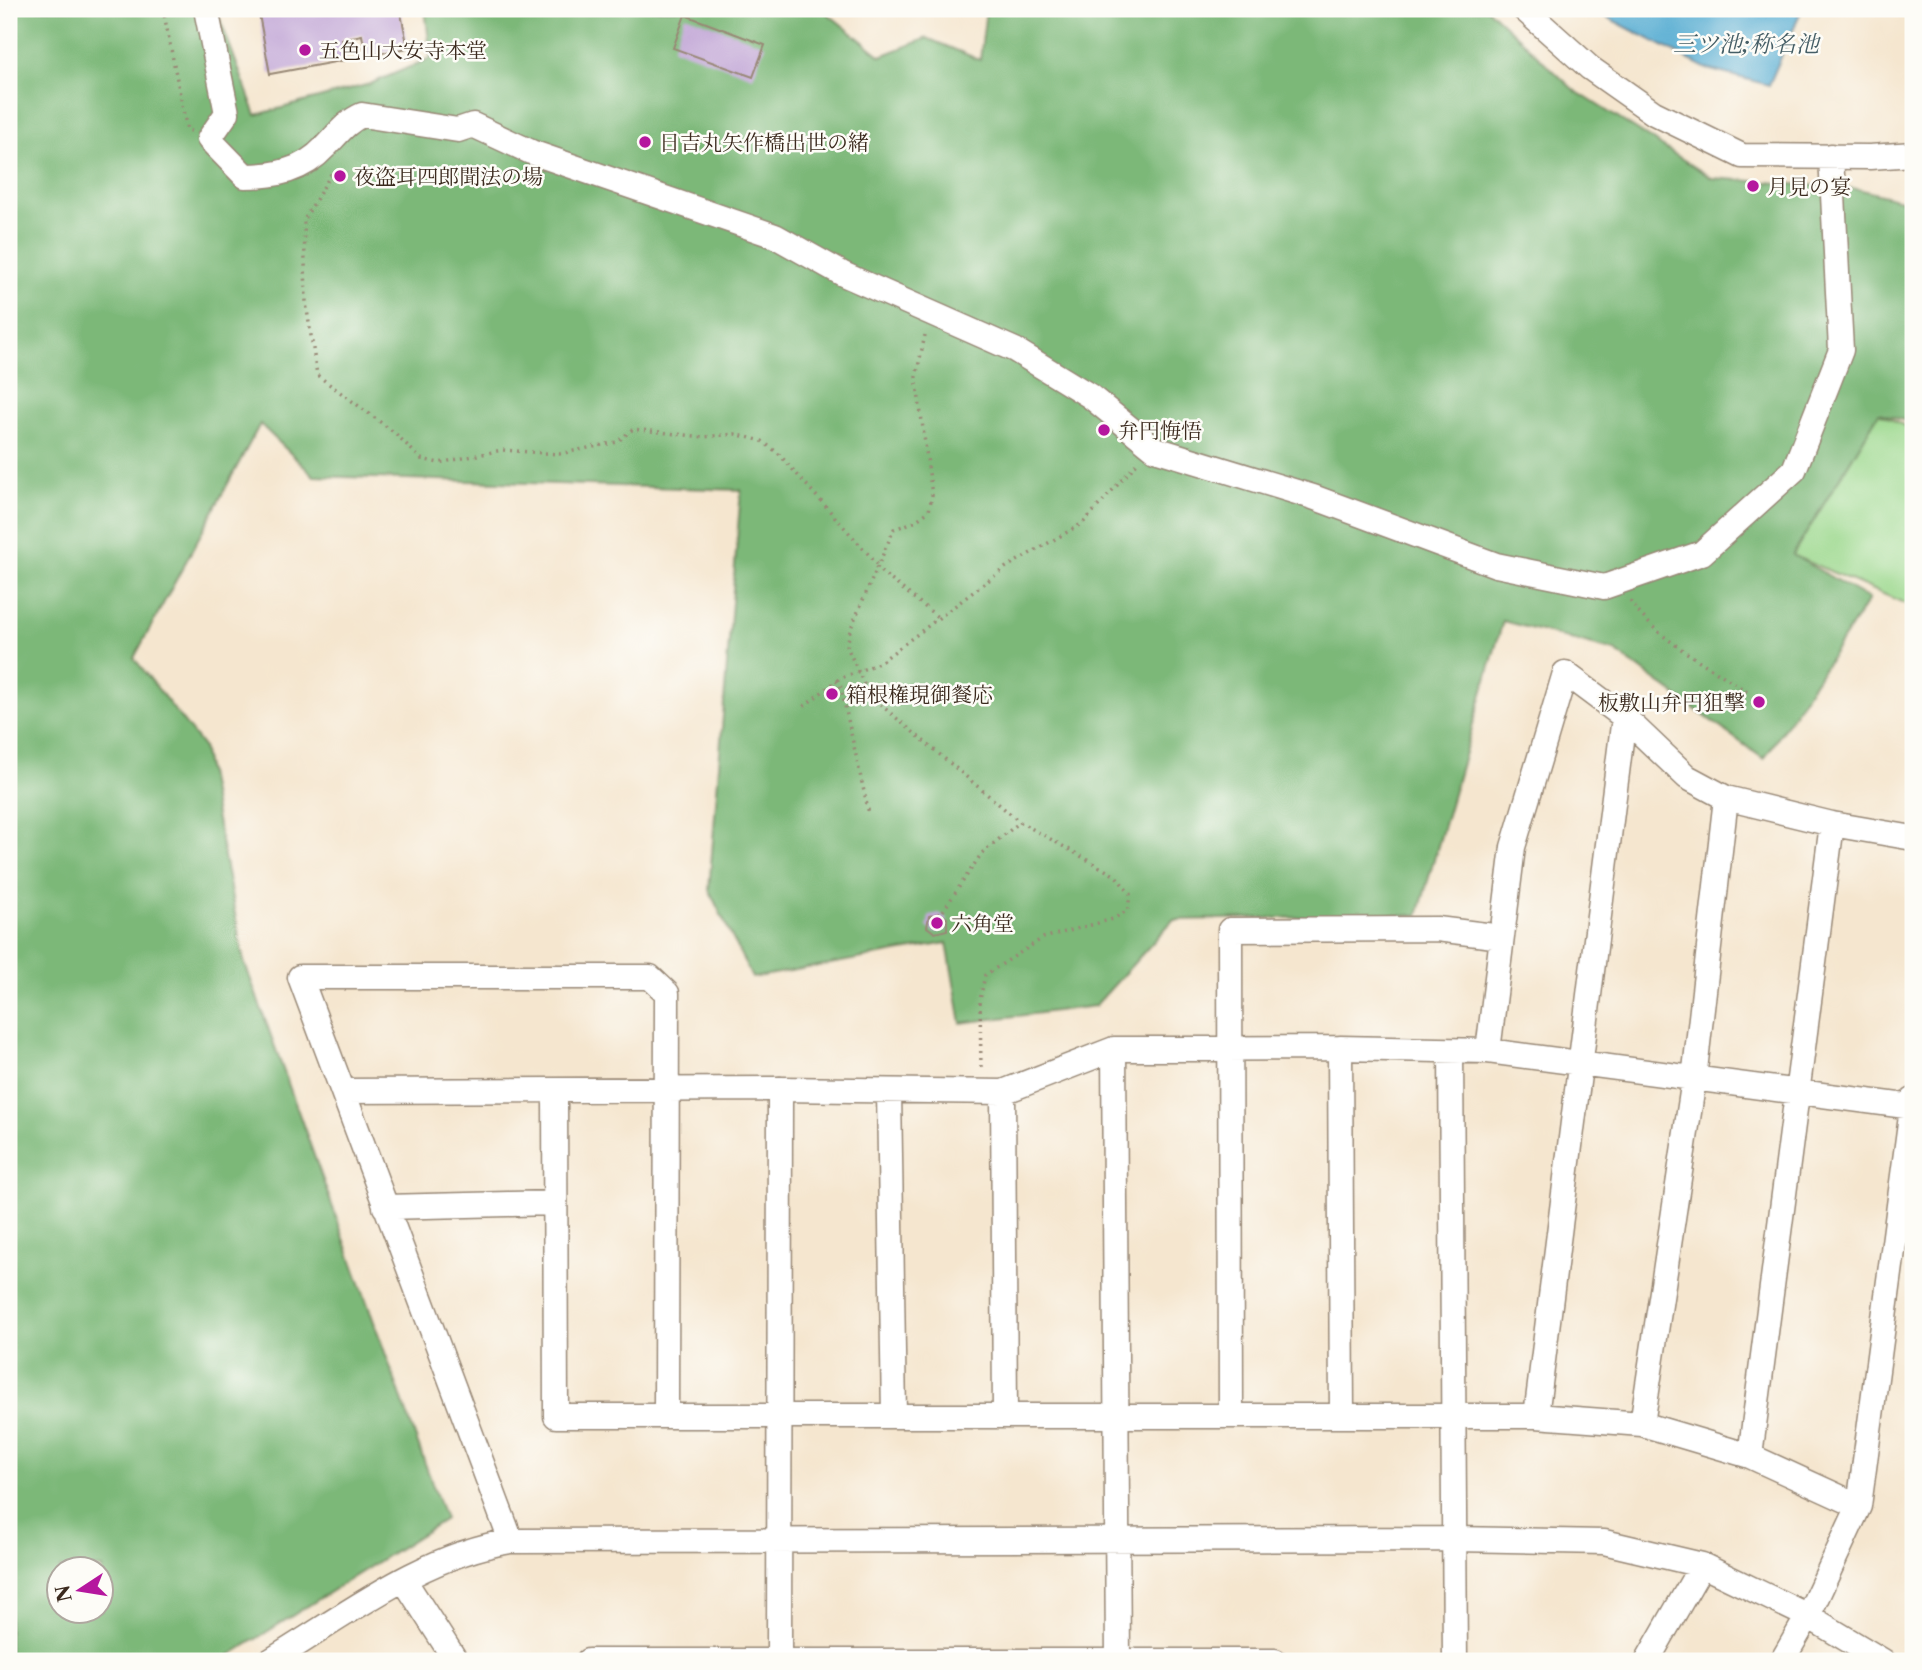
<svg xmlns="http://www.w3.org/2000/svg" width="1922" height="1670" viewBox="0 0 1922 1670" font-family="'Libre Caslon Text','Noto Serif JP',serif">
  <rect width="100%" height="100%" fill="#fdfcf7"/>
  <filter id="ink" filterUnits="userSpaceOnUse"><feTurbulence type="fractalNoise" baseFrequency=".0143" numOctaves="2"/><feDisplacementMap in="SourceGraphic" scale="14" xChannelSelector="R" yChannelSelector="G"/><feConvolveMatrix kernelMatrix="1 2 1 2 8 2 1 2 1" color-interpolation-filters="sRGB"/></filter>
  <filter id="wash" filterUnits="userSpaceOnUse"><feTurbulence type="fractalNoise" baseFrequency=".00686" numOctaves="4" result="noise"/><feDisplacementMap in="SourceGraphic" scale="28" xChannelSelector="R" yChannelSelector="G"/><feGaussianBlur stdDeviation="1.57" result="paint"/><feColorMatrix in="noise" values="0 0 0 0 0 0 0 0 0 0 0 0 0 0 0 0 0 1.4 0 .05"/><feComposite in="paint" operator="in"/></filter>
  <g filter="url(#wash)">
    <rect width="100%" height="100%" fill="#f5e6cf"/>
    <path fill="#9bd88d" stroke="#6b8156" stroke-width="2" d="M1879 413 1913 430 1911 606 1792 555Z"/>
    <path fill="#7cb878" stroke="#5c714b" stroke-width="2" fill-rule="evenodd" d="M9 9H216L256 115 370 84 431 58 425 9H822L881 56 927 38 980 60 986 9H1488L1574 90 1712 178 1858 189 1913 203V423L1879 413 1793 555 1869 599 1764 759 1615 651 1503 621 1418 915 1173 920 1095 1006 961 1023 947 943 752 978 709 890 741 490 314 476 260 424 134 658 203 747 244 961 445 1519 221 1661H9ZM60 1568H102V1610H60Z"/>
    <path fill="#55acd2" stroke="#486b78" stroke-width="2" d="M1591 9H1802L1769 85 1707 69Z"/>
    <g id="blocks">
      <path fill="#c2a7d7" d="M258 9H400L408 48 366 56 362 35 342 39 346 60 270 74Z
        M685 15 765 45 753 77 673 48Z
        M939 913 947 918V930L935 933 927 927 929 916Z"/>
    </g>
  </g>
  <g filter="url(#ink)">
    <use href="#blocks" fill-opacity="0" stroke="#988876" stroke-width="2"/>
    <g fill="none" stroke-linecap="round" stroke-linejoin="round">
      <defs>
        <path id="minor" d="M206 9 227 113 209 139 245 176C275 176 303 171 325 147 337 135 346 122 362 115L458 130 473 125 531 152 775 236 843 274 1015 350 1090 396 1155 449 1313 497 1496 565 1604 587 1702 553 1794 470 1841 350 1831 156
          M1524 9 1590 68 1654 113 1742 156 1870 157 1913 154
          M1340 1048 1342 1415
          M1114 1049 1118 1661
          M1451 1051 1455 1661
          M1488 1051 1513 847 1565 673 1624 717 1687 777 1726 798 1832 824 1913 838
          M343 1091 780 1089 1003 1092 1114 1049 1340 1048 1488 1051 1913 1107
          M889 1091 894 1416
          M555 1092 556 1416H1536L1642 1424 1750 1456 1859 1506
          M1003 1092 1005 1415
          M385 1207 555 1203
          M1231 1416 1230 930 1437 929 1502 937
          M1536 1416 1624 717
          M1642 1424 1694 1079 1726 798
          M1750 1456 1832 824
          M511 1541 300 977H650L667 993 666 1416
          M404 1580 456 1661
          M270 1661C345 1616 422 1555 511 1541L1456 1539 1604 1542 1702 1565 1808 1616 1883 1661
          M588 1661H1275
          M779 1661 780 1089
          M1647 1661 1702 1565
          M1782 1661 1808 1616 1859 1506 1913 1100"/>
      </defs>
      <use href="#minor" stroke="#988876" stroke-width="27"/>
      <path stroke="#988876" stroke-width="3.5" stroke-dasharray="2 5" stroke-linecap="butt" d="M163 9 187 130 191 131
        M331 174 304 220 306 303 317 375 395 433 421 459 439 463 502 450 559 454 617 442 633 429 703 437 735 434 762 441 778 453 877 564
        M925 335 916 377 932 495 929 511 914 522 894 529 850 630 847 647 869 695 1020 822 1116 876 1130 894 1128 910 1113 919 1043 938 985 975 980 1000 981 1070
        M875 567 940 619
        M1630 601C1660 644 1710 664 1751 695
        M836 681 840 684 869 814
        M804 706 839 679 879 663 1005 568 1083 523 1138 462
        M943 911 982 853 1020 822"/>
      <use href="#minor" stroke="#fff" stroke-width="24"/>
    </g>
  </g>
  <g fill="#b5179e" stroke="#fdfcf7" stroke-width="2.5">
    <circle cx="305" cy="50" r="7"/>
    <circle cx="645" cy="142" r="7"/>
    <circle cx="340" cy="176" r="7"/>
    <circle cx="1753" cy="186" r="7"/>
    <circle cx="1104" cy="430" r="7"/>
    <circle cx="832" cy="694" r="7"/>
    <circle cx="1759" cy="702" r="7"/>
    <circle cx="937" cy="923" r="7"/>
  </g>
  <g text-anchor="middle" dominant-baseline="central" stroke-width="5" stroke-linejoin="round" paint-order="stroke">
    <g font-size="21" fill="#3b2a1e" stroke="#fdfcf7" text-anchor="start">
      <text x="319" y="50">五色山大安寺本堂</text>
      <text x="659" y="142">日吉丸矢作橋出世の緒</text>
      <text x="354" y="176">夜盗耳四郎聞法の場</text>
      <text x="1767" y="186">月見の宴</text>
      <text x="1118" y="430">弁円悔悟</text>
      <text x="846" y="694">箱根権現御餐応</text>
      <text x="1745" y="702" text-anchor="end">板敷山弁円狙撃</text>
      <text x="951" y="923">六角堂</text>
    </g>
    <g font-size="23" font-style="italic" fill="#455e66" stroke="#fdfcf7">
      <text x="1746" y="44">三ツ池;称名池</text>
    </g>
  </g>
  <rect width="1922" height="1670" fill="none" stroke="#fdfcf7" stroke-width="35"/>
  <g transform="translate(80 1590) rotate(258)"><circle r="33" fill="#fdfcf7" stroke="#afa8a0" stroke-width="2"/>
  <path d="M0-5L12 26L0 18L-12 26Z" fill="#b5179e"/>
  <text y="-10" font-size="19" font-weight="bold" text-anchor="middle" fill="#3b2a1e">N</text>
  </g>
</svg>
